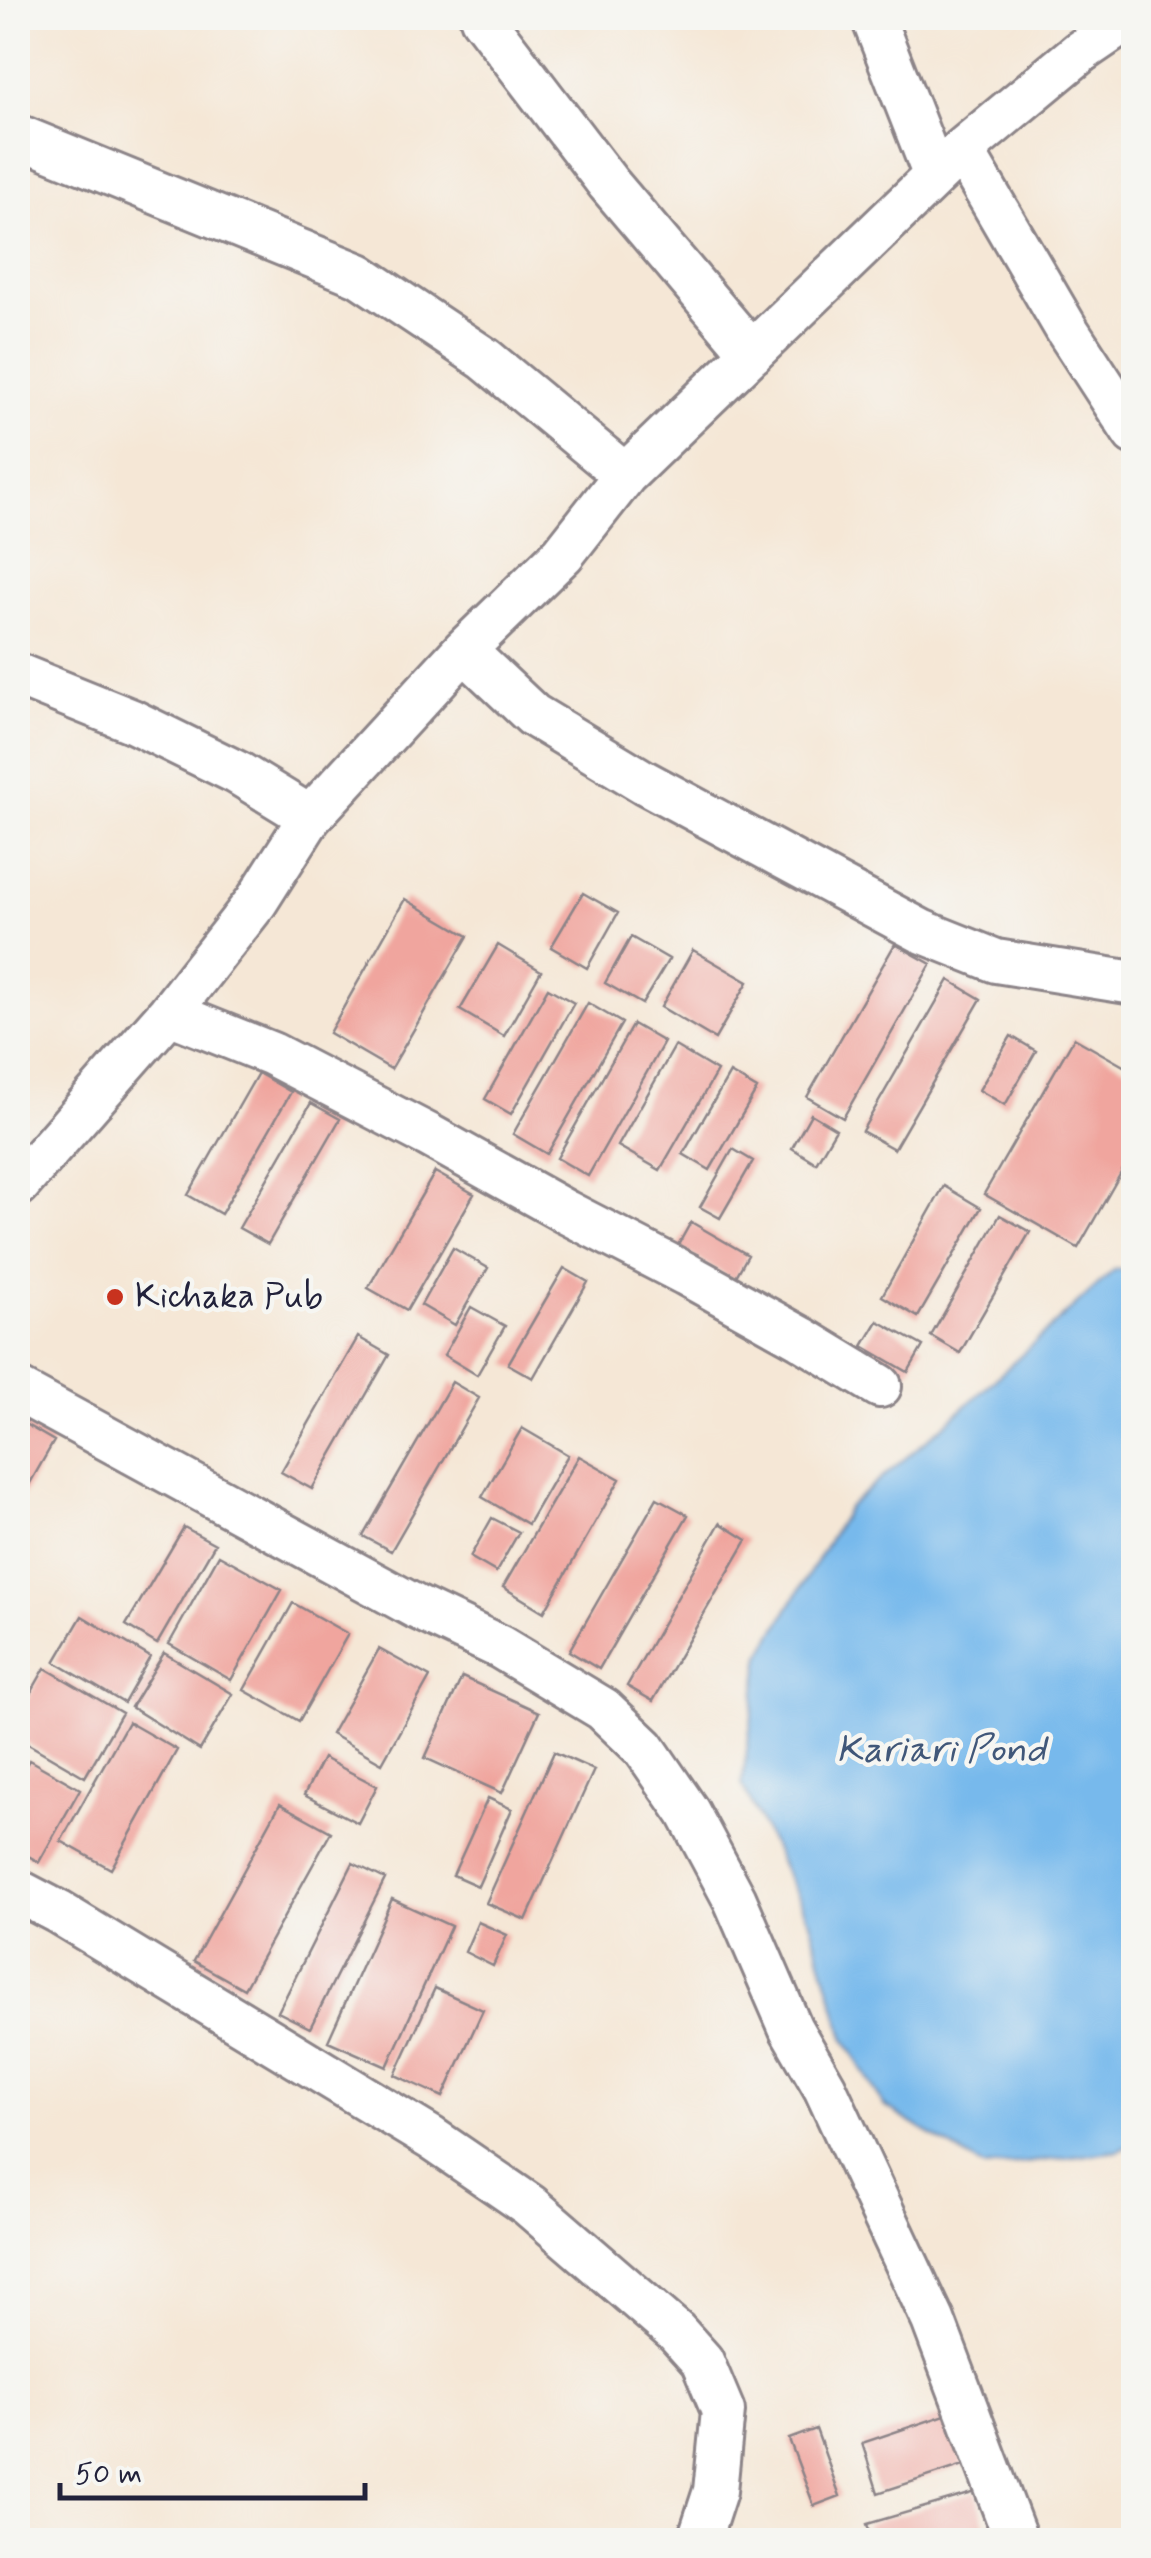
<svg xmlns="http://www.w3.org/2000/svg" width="1151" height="2558" viewBox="0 0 1151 2558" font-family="Mynerve,sans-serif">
  <rect width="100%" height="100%" fill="#f6f6f2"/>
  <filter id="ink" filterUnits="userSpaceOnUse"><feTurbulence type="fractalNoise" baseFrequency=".01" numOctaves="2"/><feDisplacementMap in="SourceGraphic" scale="20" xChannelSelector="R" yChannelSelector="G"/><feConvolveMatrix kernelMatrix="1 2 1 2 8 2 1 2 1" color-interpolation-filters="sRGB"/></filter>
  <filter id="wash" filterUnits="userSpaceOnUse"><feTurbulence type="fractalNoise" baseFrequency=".0048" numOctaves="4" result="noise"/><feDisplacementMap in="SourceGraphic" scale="40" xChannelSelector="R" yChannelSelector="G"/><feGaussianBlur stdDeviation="2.25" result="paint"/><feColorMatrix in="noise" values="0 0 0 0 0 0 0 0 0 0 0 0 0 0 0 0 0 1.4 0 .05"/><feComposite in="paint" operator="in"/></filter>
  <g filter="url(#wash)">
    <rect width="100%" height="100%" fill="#f5e7d6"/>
    <path fill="#77b9ec" stroke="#4c6e94" stroke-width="2.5" d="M1115 1269 1134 1272 1133 2143 1118 2151 985 2168 884 2106 844 2037 810 1922 742 1784 761 1655 849 1506 954 1417Z"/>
    <g id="blocks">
      <path fill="#f0a59e" d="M583 893 618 913 587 968 551 947Z
        M405 899 468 936 391 1069 329 1033Z
        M631 937 669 959 642 1004 605 983Z
        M895 944 931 964 843 1118 807 1097Z
        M498 945 541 971 504 1036 460 1010Z
        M693 950 748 982 715 1039 661 1007Z
        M949 980 981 999 894 1149 862 1131Z
        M548 988 574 1003 511 1114 485 1099Z
        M588 1003 622 1023 547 1154 513 1134Z
        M633 1024 664 1042 588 1176 557 1158Z
        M1011 1036 1036 1051 1005 1105 979 1090Z
        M1074 1038 1134 1072V1150L1078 1248 984 1194Z
        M675 1046 717 1071 660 1170 618 1146Z
        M258 1073 291 1092 221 1214 188 1195Z
        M730 1073 757 1089 710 1170 683 1154Z
        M311 1103 340 1119 268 1244 239 1228Z
        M811 1114 836 1129 816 1163 792 1148Z
        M733 1149 753 1161 720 1218 700 1207Z
        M435 1172 474 1194 407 1310 368 1288Z
        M944 1186 981 1208 918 1317 882 1296Z
        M1000 1215 1030 1232 960 1353 931 1336Z
        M691 1222 748 1255 734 1280 677 1247Z
        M453 1248 488 1268 455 1325 421 1305Z
        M564 1268 588 1282 533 1378 508 1364Z
        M471 1307 505 1326 477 1375 444 1355Z
        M878 1321 923 1346 908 1372 863 1346Z
        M358 1337 389 1355 312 1489 281 1472Z
        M452 1382 479 1398 391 1551 363 1536Z
        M18 1420 54 1441 18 1504Z
        M522 1428 568 1455 528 1524 482 1497Z
        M579 1456 620 1479 544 1612 503 1587Z
        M657 1498 688 1515 599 1669 569 1651Z
        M492 1518 519 1532 496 1572 470 1557Z
        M720 1523 747 1540 653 1701 627 1686Z
        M184 1527 215 1544 157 1644 126 1625Z
        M219 1555 282 1590 231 1680 169 1644Z
        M293 1603 348 1634 299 1721 244 1690Z
        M82 1616 150 1657 124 1703 55 1662Z
        M379 1649 430 1677 382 1763 331 1734Z
        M164 1653 233 1694 200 1750 131 1707Z
        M45 1668 122 1713 85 1777 18 1738V1715Z
        M462 1677 539 1712 502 1793 425 1758Z
        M128 1722 177 1750 111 1869 61 1841Z
        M554 1752 594 1770 526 1920 486 1903Z
        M323 1758 377 1786 358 1823 304 1795Z
        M29 1760 80 1789 39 1862 18 1850V1780Z
        M488 1798 512 1809 478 1886 453 1875Z
        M280 1804 331 1832 244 1989 194 1961Z
        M353 1863 385 1879 310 2028 278 2012Z
        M392 1899 451 1926 387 2067 328 2041Z
        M478 1922 507 1935 493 1966 465 1952Z
        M435 1988 483 2010 443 2097 395 2075Z
        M948 2414 964 2465 878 2493 862 2443Z
        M816 2429 840 2496 814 2506 789 2439Z
        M976 2492 990 2540H872L867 2524Z"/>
    </g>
  </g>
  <g filter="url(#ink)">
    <use href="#blocks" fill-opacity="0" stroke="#8c8488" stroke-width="2.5"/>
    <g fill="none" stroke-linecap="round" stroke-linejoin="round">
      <defs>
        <path id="minor" d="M482 18 608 183 752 353
          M873 18 935 176
          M18 136 359 275 485 359 625 475
          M962 150 1067 330 1134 433
          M464 650 533 715 644 782 921 931 996 961 1134 983
          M18 675 132 721 238 773 310 817
          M169 1013 272 1054 428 1135 566 1212 686 1274 801 1338 880 1386
          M18 1185 169 1013 256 902 310 817 464 650 563 554 625 475 962 150 1080 52 1130 18
          M18 1390 416 1607 500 1647 603 1709 644 1748 688 1812 735 1900 791 2029 825 2088 863 2170 933 2320 1016 2540
          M18 1891 58 1912 431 2138 529 2205 676 2332 702 2361 723 2411 715 2491 699 2540"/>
      </defs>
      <use href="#minor" stroke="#8c8488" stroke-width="48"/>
      <use href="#minor" stroke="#fff" stroke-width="42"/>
    </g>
  </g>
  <circle fill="#c8321e" stroke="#f6f6f2" stroke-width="4" cx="115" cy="1297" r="10"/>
  <g text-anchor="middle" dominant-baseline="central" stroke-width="9" stroke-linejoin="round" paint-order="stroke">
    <g font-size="35" fill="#22223b" stroke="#f6f6f2" text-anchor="start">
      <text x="135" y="1297">Kichaka Pub</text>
    </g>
    <g font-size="38" font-style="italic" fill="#405779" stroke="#f6f6f2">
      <text x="941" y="1750">Kariari Pond</text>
    </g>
  </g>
  <rect width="1151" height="2558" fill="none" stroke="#f6f6f2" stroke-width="60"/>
  <path d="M60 2483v15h305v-15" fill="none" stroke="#22223b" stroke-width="5"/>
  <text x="75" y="2483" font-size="30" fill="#22223b" stroke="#f6f6f2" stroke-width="8" paint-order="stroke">50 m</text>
</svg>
